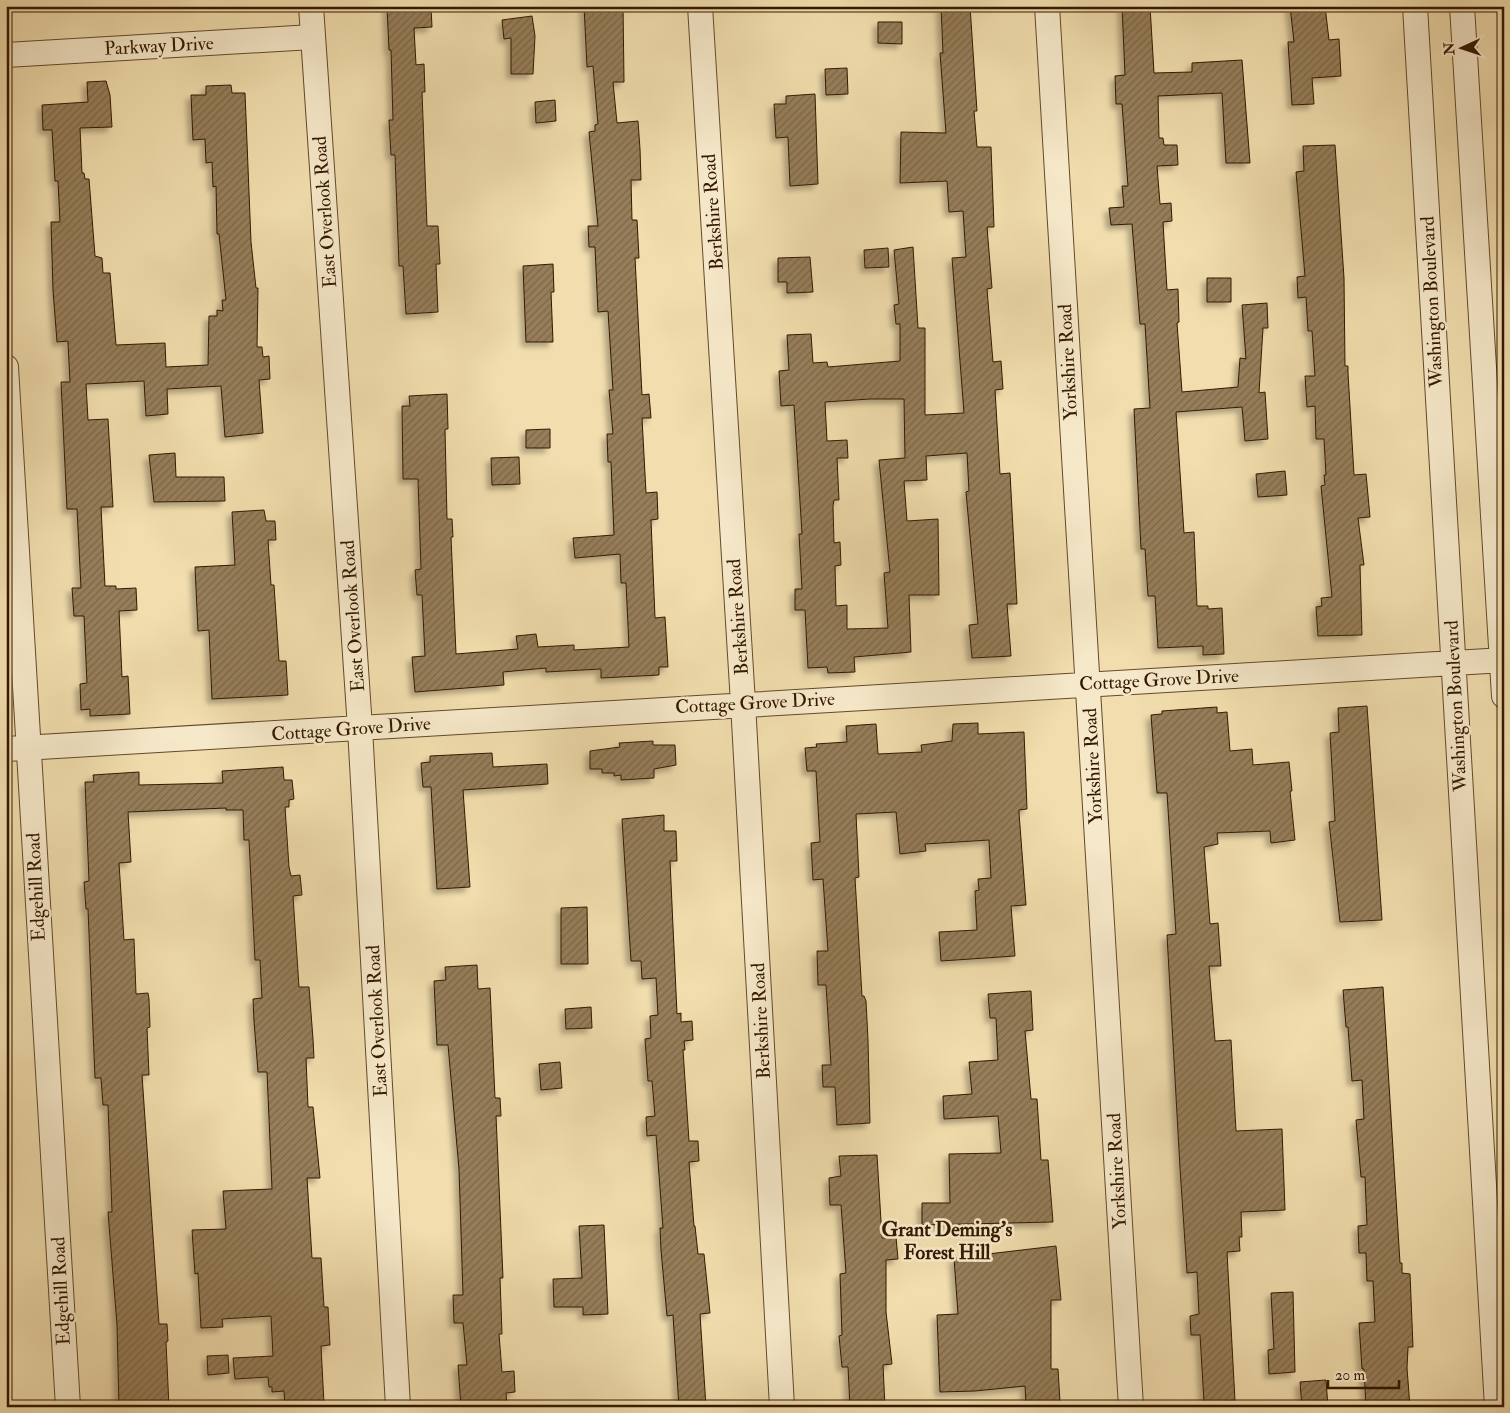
<svg xmlns="http://www.w3.org/2000/svg" width="1510" height="1413" viewBox="0 0 1510 1413" font-family="'IM FELL Double Pica',serif">
  <defs>
    <pattern id="building-hatch" width="6" height="6" patternUnits="userSpaceOnUse" patternTransform="scale(1.25)"><rect width="6" height="6" fill="#967e5a"/><path d="M-1 1l2-2M0 6l6-6M5 7l2-2" fill="none" stroke="#7b6648"/></pattern>
    <filter id="shadow"><feDropShadow dx="-4.5" dy="4.5" stdDeviation="2.5" flood-color="#0004"/></filter>
  </defs>
  <rect width="100%" height="100%" fill="#f1ddad"/>
  <filter id="stains"><feTurbulence type="fractalNoise" baseFrequency=".004" numOctaves="4"/><feColorMatrix values="0 0 0 0 .2 0 0 0 0 .09 0 0 0 0 .02 0 0 0 .5 -.17"/></filter>
  <radialGradient id="worn" r=".72"><stop offset=".6" stop-color="#630" stop-opacity="0"/><stop offset="1" stop-color="#630" stop-opacity=".3"/></radialGradient>
  <path fill="url(#building-hatch)" stroke="#341800" fill-rule="evenodd" filter="url(#shadow)" d="M393 6 431 7 432 27 414 28 416 65 424 64 425 92H422L427 226H438L440 264H436L438 312 406 314 403 266H399L395 155H391L389 120H393L391 50H389L387 7Z
    M584 6H623L624 82H613L617 123 638 121 640 149 641 180H631L632 220H637L639 258H635L642 395 649 394 651 418H642L646 493 657 492 658 519 651 520 655 618 665 617 668 667H659V675L601 678V669L546 672V668L503 672 504 685 415 692 412 657 425 656 422 595H417L415 570 421 569 418 479H403L402 406H410L409 396 447 394 448 429H445L447 519H452L453 537H451L456 654 518 649 516 636 536 634 538 647 574 645V650L629 647 626 583H621L620 554 575 558 573 538 614 535 611 462H608L607 434H613L609 390H613L608 311 598 312 595 247H589L588 226H598L589 132 595 131V125L598 124 593 66 587 67Z
    M941 6H970L977 111H974L977 147H991L994 227H987L992 288 987 289 993 362 1001 361 1003 389 995 390 1000 474 1010 473 1017 604H1007L1011 656 972 658 969 625 978 624 966 492 969 491 967 453 926 456 927 480 904 481 907 521 938 519 939 595H909L911 652 854 657 855 672 828 673 827 667 808 668 805 610H795V589H802L799 534H802L794 405 781 406 779 371 789 370 787 335 811 334 813 363 827 362 828 367 900 361V324H896L894 305 899 304 894 250 913 247 918 328H925V415L964 413 952 258 966 257 963 211 949 212 947 181 900 183 901 132 946 133 940 53H943ZM870 399H904L905 458 879 460 890 572 884 573 888 628 847 629V605L836 606 835 566 841 565 840 542 834 543 833 506 834 500H839L837 458H848L847 440 827 441 825 402Z
    M1122 6H1150L1154 73 1192 72V63L1242 60 1250 163H1226L1222 93 1158 96 1159 138H1163L1164 145H1177L1178 165 1157 166 1160 204 1171 203 1172 221 1163 222 1167 290 1178 289 1179 322 1177 323 1182 392 1238 387 1240 358 1246 359 1242 305 1267 303 1268 328H1263L1259 393 1265 392 1268 439 1245 441 1242 407 1176 412 1184 533 1194 532 1197 606H1208V609L1222 608 1224 654 1203 655V646L1158 648 1155 596H1148L1145 549H1141L1134 409 1150 408 1145 324H1140L1132 224 1111 225 1109 208 1124 207 1122 186H1128L1122 104H1116L1115 76 1125 75Z
    M1290 6H1325L1329 40 1339 39 1341 76 1312 78 1314 104 1292 105 1288 42H1294Z
    M532 16 535 36 533 74H511V38L504 39 502 20Z
    M878 22H902V44L878 43Z
    M847 68 848 94 826 95 825 69Z
    M106 81 110 95 112 127 80 128 82 173H84L85 179H89L95 256 102 258 103 273H110L116 345 165 343 166 367 208 365 209 316H217V310L223 311 222 300H226L219 234H217L216 186 213 187 212 162 206 163 205 139 193 140 191 95H206V86L231 85 232 93H245L251 242 256 288H258L257 347H262L263 357 269 356 270 379 259 380 263 433 225 437 221 386 167 389 168 414 146 416 144 381 86 384 88 420 108 419 113 507H101L105 586H116V589L136 588 137 610 119 611 122 677 128 676 130 714 90 716V709L81 710 80 684 87 683 84 616H74L72 588H81L77 509H67L61 382H70L68 343V341L57 342 53 290 51 222H60L58 181H55L52 130H43L42 105 88 102 87 82Z
    M815 94 818 184 790 186 788 137 776 138 774 104H786V96Z
    M555 100 556 121 536 123 535 102Z
    M1335 145 1344 278 1345 366H1348V373L1354 475 1366 474 1370 517 1358 518 1364 565H1360L1362 635 1318 636 1316 607 1322 606 1321 598 1332 597 1321 486 1325 485 1324 475H1326L1324 439H1316L1315 406 1307 407 1305 376H1315L1312 331H1308L1306 297 1298 298 1297 277 1305 276 1296 172 1304 171 1303 146Z
    M888 248 889 267 865 268 864 250Z
    M810 257 813 292 787 293V282H778V258Z
    M553 264 554 292H551L553 342H526L523 266Z
    M1207 278H1231V302H1207Z
    M550 429V448H526V430Z
    M175 453 176 477H224L225 501 154 502 149 455Z
    M519 457 520 484 492 485 491 458Z
    M1285 471 1287 495 1258 497 1256 474Z
    M264 510 266 521H275L276 540H268L271 585H274L279 661H286L288 695 212 699 209 630 198 631 195 567 235 565 232 512Z
    M1367 706 1382 920 1340 922 1329 822 1335 821 1330 733 1339 732 1338 708Z
    M1217 707V713L1227 712 1230 751 1252 749 1253 765 1289 762 1292 791H1290L1295 840 1271 843 1270 831 1217 833 1218 844 1204 847 1210 924 1218 923 1221 966H1209L1215 1041 1231 1040 1236 1131 1282 1129 1285 1210 1241 1212 1242 1237H1239L1240 1251 1227 1252 1235 1401 1204 1402 1200 1335H1191L1190 1316 1199 1314 1197 1272 1187 1273 1180 1168 1167 935 1176 934 1167 793H1157L1151 715 1162 714V711Z
    M978 723V734L1024 732 1027 809 1019 810V813L1026 905 1011 906 1015 956 941 961 939 932 977 930 975 891 979 890 978 879 991 878 989 840 925 844 926 851 900 854 896 812 856 814 859 877 855 878 862 996H864L866 1001 868 1040 870 1123 837 1125 835 1087H823L822 1065H831L826 985H818L817 951H828L823 879 813 880 811 843 820 842 816 771H807L805 748 817 747 816 744 847 742 846 726 876 724 878 754 922 752 921 745 952 741 953 724Z
    M653 741V745H675L676 765 654 769V778L621 780V775L614 776V773H602V769H590V751L620 747 619 743Z
    M492 753 493 767 547 764 548 784 463 790 470 887 437 889 431 787H423L421 763 430 762V756Z
    M283 767 284 780H292L294 799 289 800V807H285L289 867 291 876 300 875 302 895 293 896 299 987H309L313 1039 314 1058H306L308 1107H313L320 1178H307L312 1258H321L324 1307H328L330 1345 321 1346 324 1404 285 1406 284 1391 272 1392V1387H269L268 1377 235 1379 233 1358 273 1356 271 1316 222 1319 223 1327 201 1328 198 1273 195 1274 192 1230 226 1229 223 1191 272 1189 267 1072H258L254 1021 253 999 262 998 260 960H255L249 840H244L243 810H226V808L128 812 131 862 119 863 124 940 134 939 136 994 148 993 149 999 150 1027 147 1028 149 1075H142L159 1324H167L168 1341 166 1342 169 1407H119L117 1325 108 1212H112L108 1105H103L101 1078H95L88 909H86L84 882 89 881 85 782H94L93 775 139 772V785L223 783 222 771Z
    M664 815V831H676L677 861H670L677 1014 681 1013V1022L692 1021 693 1040 684 1041 685 1050H683L689 1141H698L699 1161 689 1162 694 1226H695L698 1254H704L710 1313 700 1314 706 1407H679L673 1315 667 1316 661 1250 660 1228H663L656 1135 647 1136 646 1117 655 1116 652 1081H648L645 1039 651 1038 650 1016 658 1015 656 978 642 979 641 961H631L622 819Z
    M587 907 588 964H561V908Z
    M477 965 478 989 490 988 495 1098H500L501 1116H496L503 1278H500L502 1334H499L502 1372 514 1371 515 1392 506 1393 507 1407H461L458 1365H467L463 1323H454L453 1295H463L459 1169 448 1045H437L434 981 446 980 445 967Z
    M1383 987 1400 1263H1402V1273L1410 1274 1413 1347H1408L1407 1368 1410 1407H1366L1364 1369H1362L1359 1323 1375 1322 1373 1281H1367L1366 1253H1359L1358 1226 1367 1225 1365 1177H1361L1356 1120 1364 1119 1362 1080 1352 1081 1348 1027H1346L1343 990Z
    M1031 991 1033 1030 1025 1031 1031 1099H1037L1041 1160H1048L1053 1222 922 1225V1203H950L949 1154 1001 1153 998 1116 944 1119 943 1096 972 1094 969 1062 998 1060 996 1018H990L988 994Z
    M591 1007 592 1028 566 1029 565 1009Z
    M560 1062 562 1088 541 1090 539 1064Z
    M877 1155 882 1238 896 1237 898 1259 886 1260V1312L892 1364 883 1365 885 1407H850L848 1367H842L839 1336 842 1335 840 1274 846 1273 841 1205H830L829 1178 841 1176 839 1156Z
    M604 1225 608 1314 583 1315V1307H554L553 1279 582 1278 579 1226Z
    M1056 1246 1061 1300H1051V1369H1058L1060 1402 1026 1404 1025 1386 975 1391 940 1392 937 1315 958 1314 954 1258Z
    M1293 1292 1295 1372 1269 1374 1268 1350 1274 1349 1271 1293Z
    M228 1355 229 1373 208 1375 207 1356Z
    M1326 1380 1328 1407H1302L1300 1382Z"/>
  <g fill="none" stroke-linecap="round" stroke-linejoin="round">
    <defs>
      <path id="minor" d="M311 6 360 728 398 1407
        M700 6 743 703 782 1407
        M1047 6 1131 1407
        M1415 6 1497 1407
        M1462 6 1504 696
        M6 55 312 37
        M6 367 68 1407
        M6 749 1504 660"/>
    </defs>
    <use href="#minor" stroke="#63492b" stroke-width="26"/>
    <use href="#minor" stroke="#f6e9ca" stroke-width="24"/>
  </g>
  <g text-anchor="middle" dominant-baseline="central" stroke-width="5" stroke-linejoin="round" paint-order="stroke">
    <g font-size="19" fill="#341800" stroke="#f6e9ca">
      <text transform="translate(159 46) rotate(-3)">Parkway Drive</text>
      <text transform="translate(325 212) rotate(-94)">East Overlook Road</text>
      <text transform="translate(713 212) rotate(-94)">Berkshire Road</text>
      <text transform="translate(1432 302) rotate(-93)">Washington Boulevard</text>
      <text transform="translate(1068 362) rotate(-93)">Yorkshire Road</text>
      <text transform="translate(353 616) rotate(-94)">East Overlook Road</text>
      <text transform="translate(738 617) rotate(-94)">Berkshire Road</text>
      <text transform="translate(1159 680) rotate(-3)">Cottage Grove Drive</text>
      <text transform="translate(755 703) rotate(-3)">Cottage Grove Drive</text>
      <text transform="translate(1456 706) rotate(-93)">Washington Boulevard</text>
      <text transform="translate(351 729) rotate(-4)">Cottage Grove Drive</text>
      <text transform="translate(1093 766) rotate(-93)">Yorkshire Road</text>
      <text transform="translate(36 887) rotate(-93)">Edgehill Road</text>
      <text transform="translate(377 1021) rotate(-93)">East Overlook Road</text>
      <text transform="translate(761 1021) rotate(-93)">Berkshire Road</text>
      <text transform="translate(1117 1171) rotate(-93)">Yorkshire Road</text>
      <text transform="translate(61 1291) rotate(-93)">Edgehill Road</text>
    </g>
    <g font-size="20" font-weight="bold" fill="#341800" stroke="#f6e9ca">
      <text x="947" y="1229">Grant Deming's<tspan x="947" dy="23">Forest Hill</tspan></text>
    </g>
  </g>
  <rect width="1510" height="1413" fill="none" stroke="#f1ddad" stroke-width="25"/>
  <rect x="8" y="8" width="1495" height="1398" fill="none" stroke="#341800" stroke-width="2.5"/>
  <rect x="12" y="12" width="1485" height="1388" fill="none" stroke="#341800"/>
  <g transform="translate(1462 48) rotate(267)" stroke="#f6e9ca" stroke-width="4" paint-order="stroke">
  <path d="M0-4L9 19L0 12L-9 19Z" fill="#341800"/>
  <text y="-8" font-size="14" font-weight="bold" text-anchor="middle" fill="#341800">N</text>
  </g>
  <path d="M1328 1380v8h71v-8" fill="none" stroke="#341800" stroke-width="2.5"/>
  <text x="1335" y="1380" font-size="15" fill="#341800" stroke="#f6e9ca" stroke-width="4" paint-order="stroke">20 m</text>
  <rect width="100%" height="100%" filter="url(#stains)"/>
  <rect width="100%" height="100%" fill="url(#worn)"/>
</svg>
